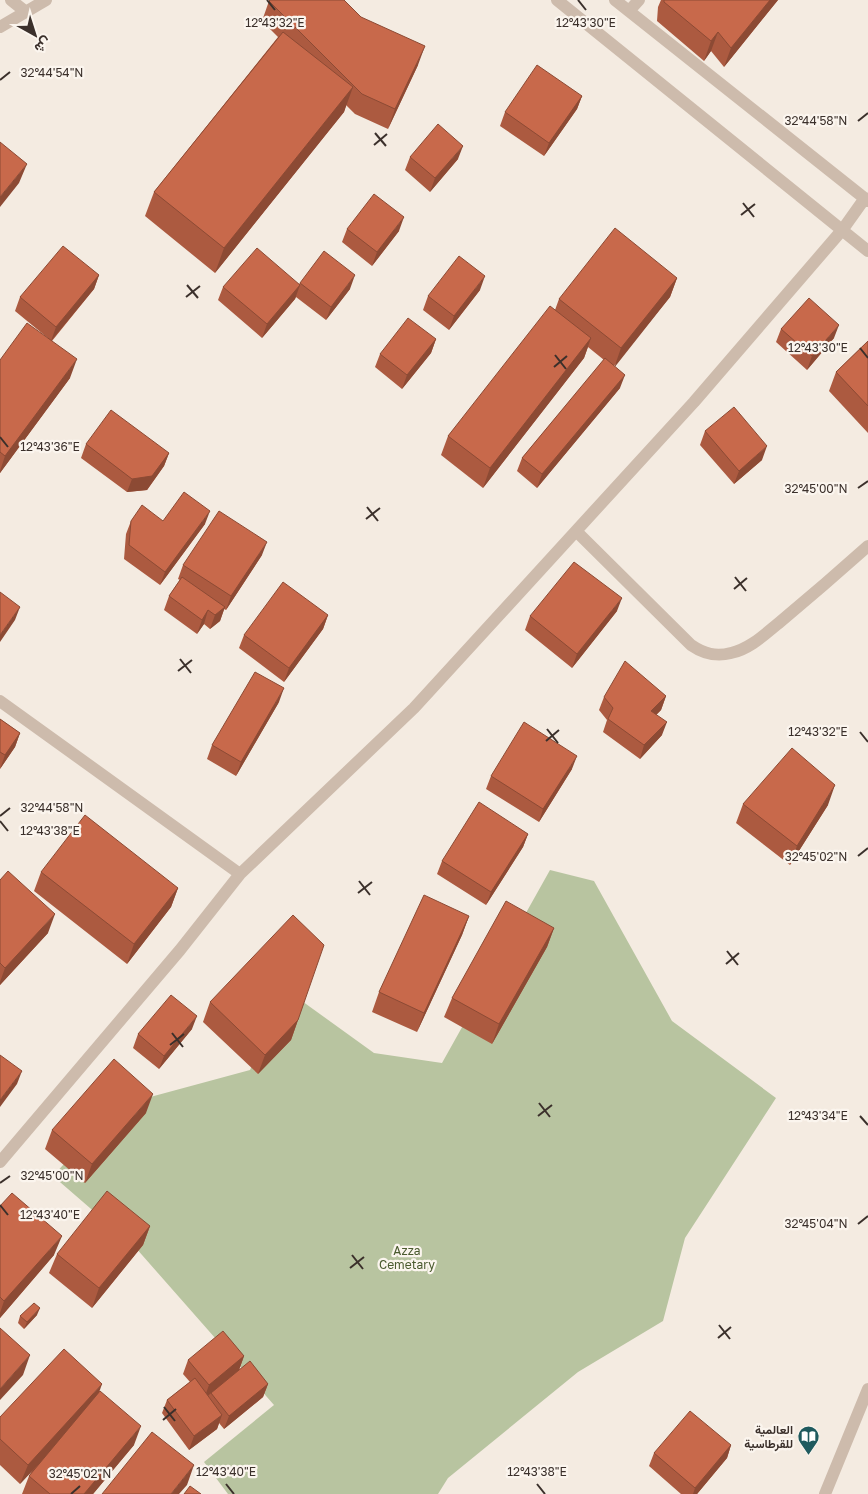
<svg xmlns="http://www.w3.org/2000/svg" width="868" height="1494" viewBox="0 0 868 1494" font-family="'Golos Text',Vazirmatn,sans-serif">
  <rect width="100%" height="100%" fill="#f4ebe1"/>
  <path fill="#b8c4a0" d="M550 870 594 881 672 1021 776 1098 685 1238 663 1321 578 1372 448 1478 438 1494H228L204 1462 274 1405 135 1247 53 1176 117 1106 250 1070 288 991 374 1053 442 1063Z"/>
  <g fill="none" stroke-linecap="round" stroke-linejoin="round">
    <path stroke="#cdbbac" stroke-width="12" d="M11 0 26 12
      M557 0 868 251
      M615 0 868 201
      M629 11 639 0
      M0 27 46 0
      M576 531 691 645C704 654 716 657 731 653 750 649 765 634 780 622 810 597 839 572 868 546
      M0 701 240 874
      M0 1162 180 950 240 874 414 708 694 402 843 229 865 198
      M825 1494 868 1389"/>
  </g>
  <path fill="#ac5a40" d="M661 0H778L724 67 711 51 704 61 657 21 658 7Z
    M269 1 361 17 418 65 388 129 355 114 346 105 344 112 215 273 145 216 154 192 278 37 262 21Z
    M582 96 577 109 544 156 500 126 505 112Z
    M410 157 458 159 430 192 405 170Z
    M347 229 399 231 372 266 342 242Z
    M99 275 94 289 52 341 70 378 0 473V360L49 339 15 311 20 297Z
    M677 278 670 297 614 366 620 388 537 488 517 471 522 458 604 360 588 347 584 358 483 488 441 455 448 436 555 310 559 299Z
    M300 283 350 289 326 320 296 297 295 299 262 338 218 300 223 287 299 284Z
    M480 290 449 330 423 310 428 296Z
    M781 329 834 338 807 370 776 342Z
    M436 339 431 353 402 389 375 367 380 354Z
    M868 341V433L829 391 836 372Z
    M705 431 762 460 734 484 700 445Z
    M86 444 169 453 164 466 147 490 127 492 81 458Z
    M131 521H163L205 524 160 585 124 559 126 534Z
    M262 555 226 610 224 609 220 621 210 629 204 624 197 634 164 610 169 596 180 580 178 579 183 565Z
    M617 611 572 668 525 630 530 616Z
    M328 615 323 629 284 682 239 648 244 635Z
    M666 696 661 710 656 715 662 735 640 759 603 732 607 720 599 710 604 697Z
    M279 702 236 776 207 759 212 745Z
    M0 719 20 733 15 747 0 769Z
    M572 769 539 822 486 789 491 776Z
    M743 804 828 805 790 865 736 823Z
    M528 834 523 847 486 905 437 874 442 861Z
    M41 872 178 888 171 907 127 964 34 891Z
    M0 880 48 933 0 985Z
    M469 916 462 935 417 1032 372 1012 379 992Z
    M554 928 547 947 492 1044 444 1017 452 998Z
    M210 1002 298 1020 291 1040 258 1074 203 1022Z
    M192 1029 159 1069 133 1048 138 1034Z
    M146 1113 85 1183 45 1149 52 1130Z
    M0 1206 54 1255 0 1318Z
    M150 1226 143 1245 92 1308 49 1273 57 1254Z
    M37 1315 24 1329 18 1323 20 1316Z
    M244 1356 239 1370 268 1384 263 1397 224 1429 219 1423 217 1429 189 1450 162 1413 167 1400 190 1382 183 1374 188 1360Z
    M99 1392 134 1445 93 1494H22L29 1476 32 1471 20 1484 0 1465V1417Z
    M731 1445 727 1458 697 1494H681L649 1466 654 1453Z"/>
  <path fill="#8c4a34" d="M770 0H778L724 67 731 48Z
    M718 32 711 51 704 61 711 41Z
    M425 46 418 65 388 129 395 109Z
    M353 87 344 112 215 273 224 248Z
    M582 96 577 109 544 156 549 143Z
    M463 146 458 159 430 192 435 178Z
    M27 164 19 183 0 207V197Z
    M404 217 399 231 372 266 377 252Z
    M99 275 94 289 51 341 56 327Z
    M355 275 350 289 326 320 331 307Z
    M485 276 480 290 449 330 454 316Z
    M677 278 670 297 614 368 621 348Z
    M300 285 295 299 262 338 267 324Z
    M839 325 834 338 807 370 812 356Z
    M591 338 584 358 483 488 490 468Z
    M436 339 431 353 402 389 407 375Z
    M77 359 70 378 0 473V471L5 456Z
    M625 375 620 388 537 488 542 474Z
    M767 446 762 460 734 484 739 471Z
    M169 453 164 466 147 490 127 492 132 479Z
    M210 511 205 524 160 585 165 572Z
    M267 542 262 555 226 610 231 596Z
    M622 598 617 611 572 668 577 654Z
    M20 607 15 620 0 642V635Z
    M225 607 220 621 210 629 215 615Z
    M208 610 204 624 197 634 202 620Z
    M328 615 323 629 284 682 289 668Z
    M284 688 279 702 236 776 241 762Z
    M666 696 661 710 646 725 651 711Z
    M667 722 662 735 640 759 644 745Z
    M20 733 15 747 0 769 5 755Z
    M577 756 572 769 539 822 543 809Z
    M835 785 828 805 790 865 797 846Z
    M528 834 523 847 486 905 491 892Z
    M178 888 171 907 127 964 134 944Z
    M55 914 48 933 0 985V982L5 968Z
    M469 916 462 935 417 1032 424 1013Z
    M554 928 547 947 492 1044 499 1024Z
    M197 1016 192 1029 159 1069 164 1056Z
    M298 1020 291 1040 258 1074 265 1055Z
    M22 1071 17 1084 0 1107V1100Z
    M153 1094 146 1113 85 1183 92 1164Z
    M150 1226 143 1245 92 1308 99 1288Z
    M62 1236 54 1255 0 1318V1313L4 1301Z
    M40 1308 37 1315 24 1329 27 1322Z
    M30 1355 23 1375 0 1400V1389Z
    M244 1356 239 1370 204 1399 209 1385Z
    M102 1384 95 1404 20 1484 28 1465Z
    M268 1384 263 1397 224 1429 229 1416Z
    M222 1415 217 1429 189 1450 194 1436Z
    M141 1426 134 1445 93 1494H84Z
    M731 1445 727 1458 697 1494H693L695 1488Z
    M194 1465 187 1485 179 1494H171Z"/>
  <path fill="#c8694b" stroke="#8c4a34" d="M270 0H344L361 17 425 46 395 109 362 94 269 1Z
    M664 0H770L731 48 718 32 711 41 664 2Z
    M283 32 353 87 224 248 154 192Z
    M537 65 582 96 549 143 505 112Z
    M438 124 463 146 435 178 410 157Z
    M0 142 27 164 0 197Z
    M374 194 404 217 377 252 347 229Z
    M615 228 677 278 621 348 559 299Z
    M63 246 99 275 56 327 20 297Z
    M257 248 300 285 267 324 223 287Z
    M324 251 355 275 331 307 300 283Z
    M459 256 485 276 454 316 428 296Z
    M809 298 839 325 812 356 781 329Z
    M550 306 591 338 490 468 448 436Z
    M408 318 436 339 407 375 380 354Z
    M27 323 77 359 5 456 0 452V360Z
    M868 341V406L836 372Z
    M605 358 625 375 542 474 522 458Z
    M734 407 767 446 739 471 705 431Z
    M111 410 169 453 152 476 132 479 86 444Z
    M184 492 210 511 165 572 129 545 131 521 142 505 163 521Z
    M219 511 267 542 231 596 183 565Z
    M574 562 622 598 577 654 530 616Z
    M182 577 225 607 215 615 208 610 202 620 169 596Z
    M283 582 328 615 289 668 244 635Z
    M0 592 20 607 0 635Z
    M625 661 666 696 651 711 667 722 644 745 608 719 613 708 604 697Z
    M255 672 284 688 241 762 212 745Z
    M0 719 20 733 5 755 0 752Z
    M524 722 577 756 543 809 491 776Z
    M792 748 835 785 797 846 743 804Z
    M479 802 528 834 491 892 442 861Z
    M85 815 178 888 134 944 41 872Z
    M8 871 55 914 5 968 0 963V880Z
    M424 895 469 916 424 1013 379 992Z
    M506 901 554 928 499 1024 452 998Z
    M293 915 324 945 298 1020 265 1055 210 1002Z
    M171 995 197 1016 164 1056 138 1034Z
    M0 1055 22 1071 0 1100Z
    M114 1059 153 1094 92 1164 52 1130Z
    M107 1191 150 1226 99 1288 57 1254Z
    M12 1193 62 1236 4 1301 0 1297V1206Z
    M34 1303 40 1308 27 1322 20 1316Z
    M0 1328 30 1355 0 1389Z
    M223 1331 244 1356 209 1385 188 1360Z
    M64 1349 102 1384 28 1465 0 1439V1417Z
    M250 1361 268 1384 229 1416 211 1393Z
    M195 1378 222 1415 194 1436 167 1400Z
    M100 1391 141 1426 84 1494H50L29 1476Z
    M690 1411 731 1445 695 1488 654 1453Z
    M152 1432 194 1465 171 1494H102Z
    M190 1486 201 1494H184Z"/>
  <path fill="none" stroke="#3b302b" stroke-width="2" d="M267 0 275 10M578 0 586 10M0 80 10 72M858 121 868 113M375 133 386 146M374 145 387 134M743 203 754 217M741 215 755 204M187 285 198 298M186 297 200 286M860 348 868 358M555 355 566 369M554 367 567 356M0 437 8 447M858 488 868 481M367 507 378 521M366 519 380 508M735 577 746 591M734 589 747 578M180 659 191 673M178 671 192 660M547 729 558 743M860 732 868 742M546 741 559 730M0 816 10 808M0 821 8 831M858 856 868 848M359 881 370 895M358 893 372 882M727 951 738 965M726 964 739 953M172 1033 183 1047M170 1045 184 1034M539 1103 550 1117M538 1116 552 1105M860 1116 868 1125M0 1183 10 1176M0 1205 8 1215M858 1224 868 1216M352 1255 363 1269M350 1268 364 1257M719 1325 730 1339M718 1338 731 1327M164 1407 175 1421M163 1420 176 1409M226 1484 234 1494M537 1484 545 1494M71 1494 80 1486"/>
  <defs>
    <symbol id="library-pin" viewBox="-11 -11 22 30"><path d="M0 17L-7.5 6A9.5 9.5 0 1 1 7.5 6Z" fill="#1f5a5e" stroke="#fbf5ee"/><path d="M-6-4Q-3-5.5-.7-3.5V5Q-3 3-6 4ZM6-4Q3-5.5 .7-3.5V5Q3 3 6 4Z" fill="#fff"/></symbol>
  </defs>
  <g fill-rule="evenodd">
    <use href="#library-pin" x="796" y="1424" width="25" height="34"/>
  </g>
  <g text-anchor="middle" dominant-baseline="central" stroke-width="4.5" stroke-linejoin="round" paint-order="stroke">
    <g font-size="12" fill="#4a5a2e" stroke="#fbf5ee">
      <text x="407" y="1250">Azza<tspan x="407" dy="14">Cemetary</tspan></text>
    </g>
    <g font-size="12" font-weight="bold" fill="#3b302b" stroke="#fbf5ee" text-anchor="end">
      <text x="793" y="1429">العالمية<tspan x="793" dy="14">للقرطاسية</tspan></text>
    </g>
  </g>
  <g font-size="12" text-anchor="middle" fill="#3b302b" stroke="#fbf5ee" stroke-width="4.5" stroke-linejoin="round" paint-order="stroke">
    <text x="275" y="27">12°43'32"E</text>
    <text x="586" y="27">12°43'30"E</text>
    <text x="52" y="77">32°44'54"N</text>
    <text x="816" y="125">32°44'58"N</text>
    <text x="818" y="352">12°43'30"E</text>
    <text x="50" y="451">12°43'36"E</text>
    <text x="816" y="493">32°45'00"N</text>
    <text x="818" y="736">12°43'32"E</text>
    <text x="52" y="812">32°44'58"N</text>
    <text x="50" y="835">12°43'38"E</text>
    <text x="816" y="861">32°45'02"N</text>
    <text x="818" y="1120">12°43'34"E</text>
    <text x="52" y="1180">32°45'00"N</text>
    <text x="50" y="1219">12°43'40"E</text>
    <text x="816" y="1228">32°45'04"N</text>
    <text x="226" y="1476">12°43'40"E</text>
    <text x="537" y="1476">12°43'38"E</text>
    <text x="80" y="1478">32°45'02"N</text>
  </g>
  <g transform="translate(35 35) rotate(141)" stroke="#fbf5ee" stroke-width="4" paint-order="stroke">
  <path d="M0-4L9 19L0 12L-9 19Z" fill="#3b302b"/>
  <text y="-8" font-size="14" font-weight="bold" text-anchor="middle" fill="#3b302b">ش</text>
  </g>
</svg>
